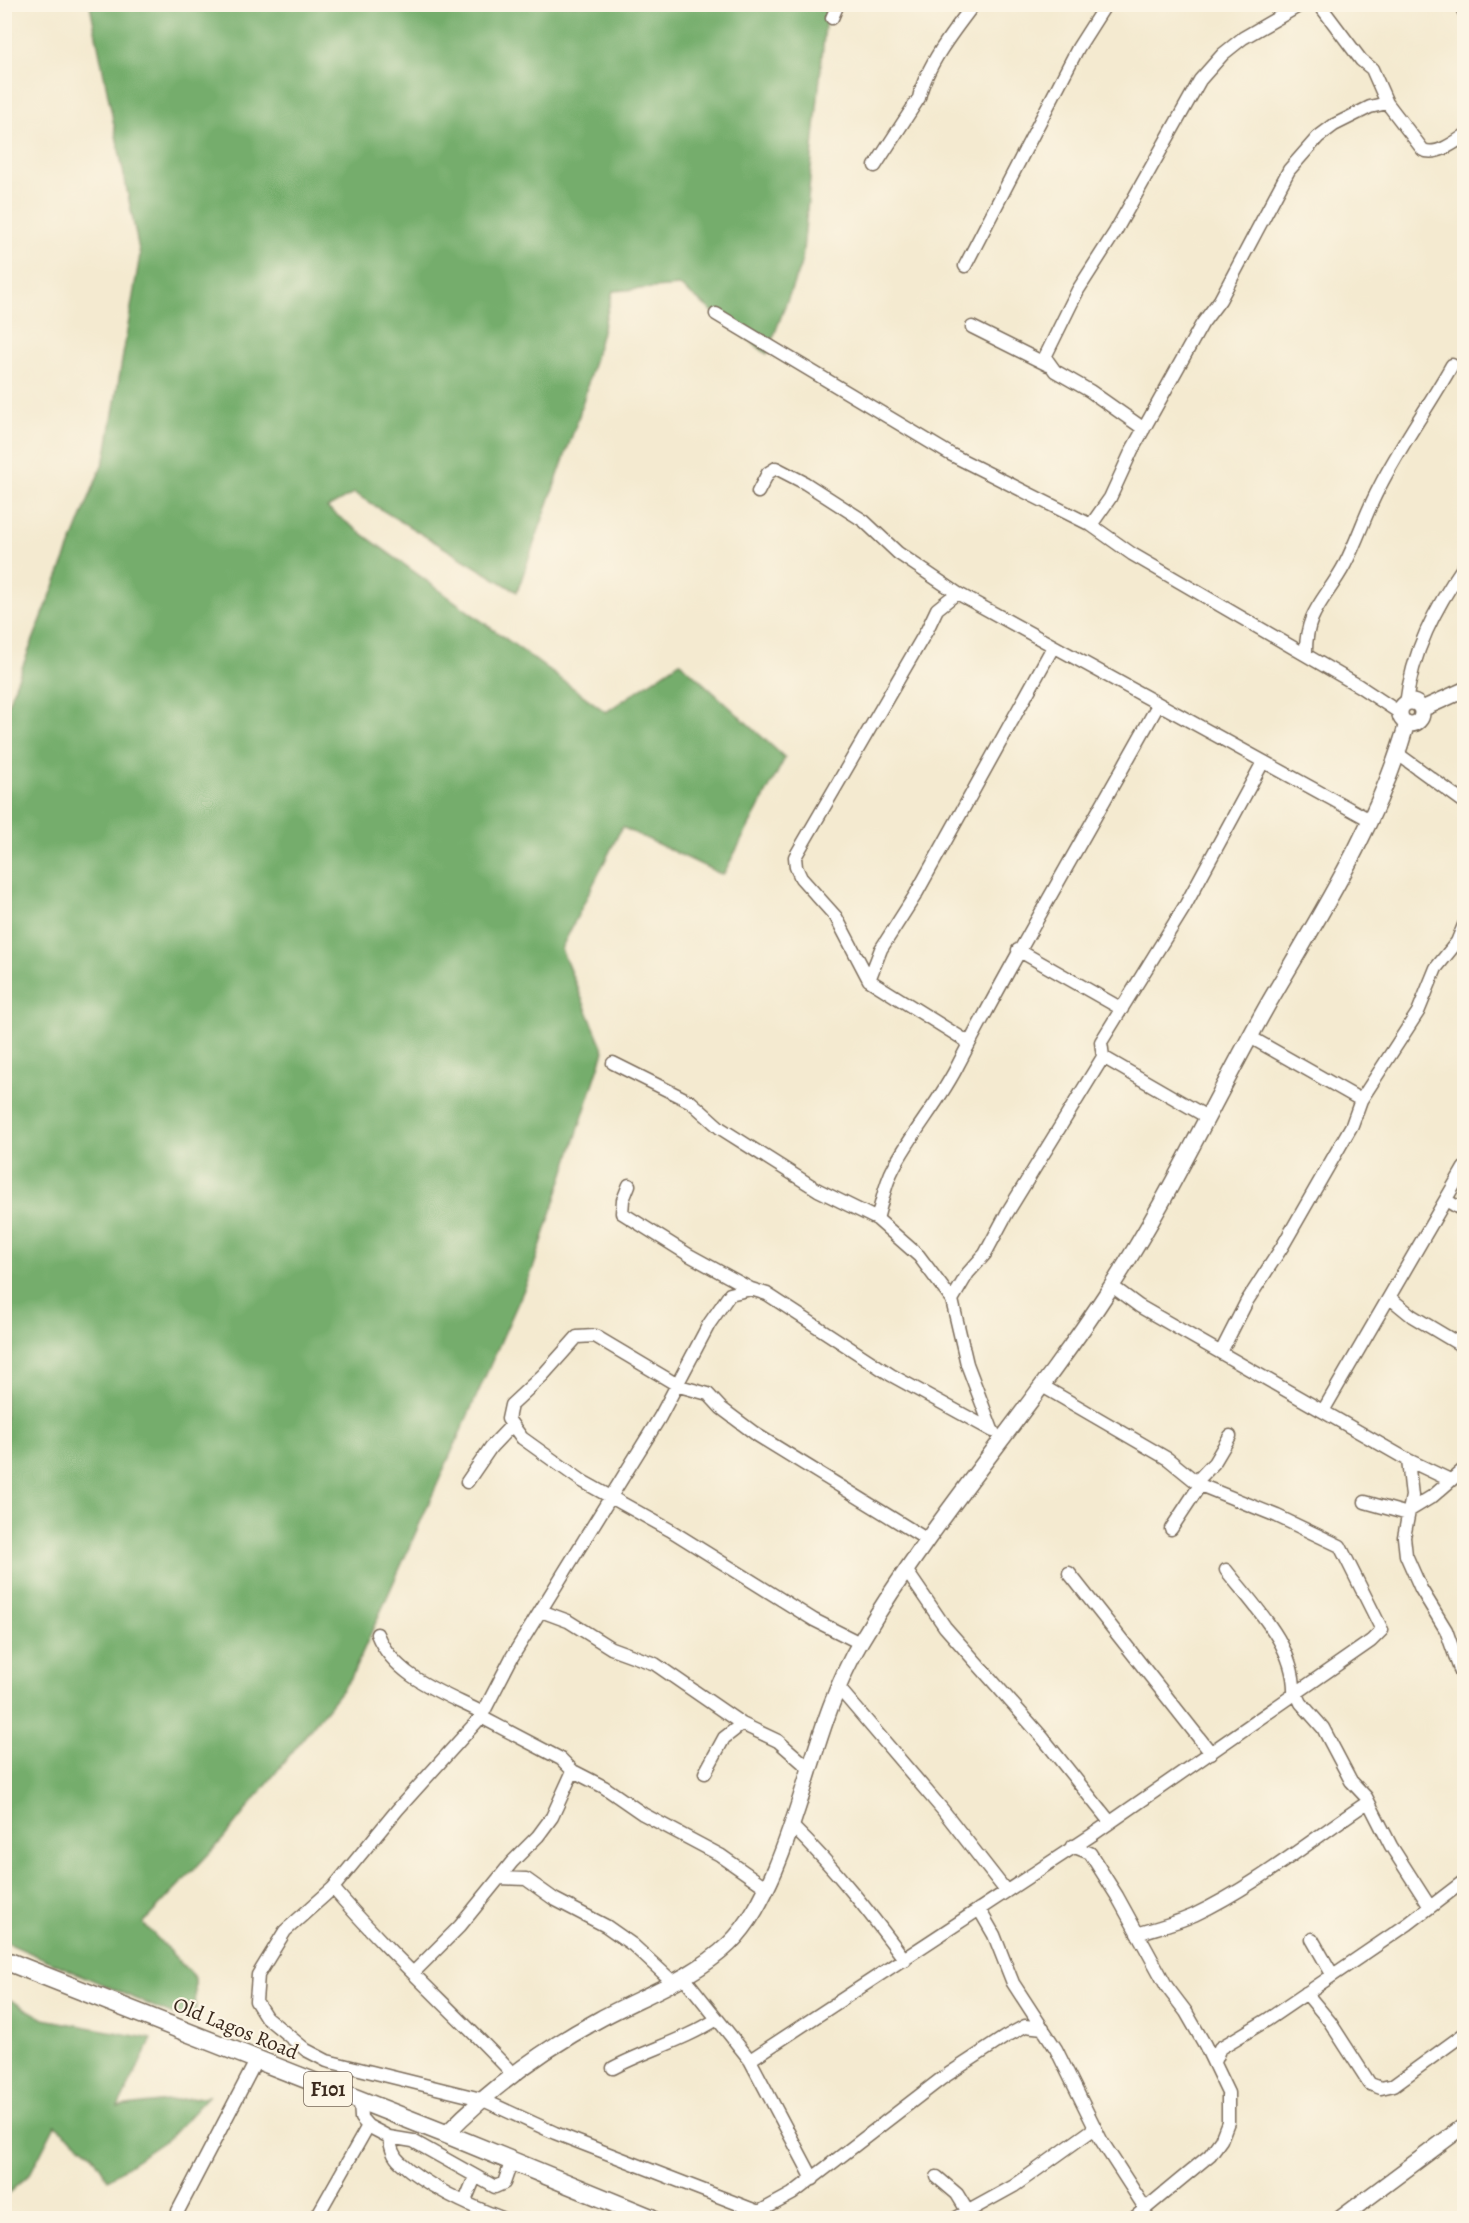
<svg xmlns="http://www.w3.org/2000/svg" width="1469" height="2223" viewBox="0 0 1469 2223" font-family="Alegreya,serif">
  <rect width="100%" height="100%" fill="#fcf5e5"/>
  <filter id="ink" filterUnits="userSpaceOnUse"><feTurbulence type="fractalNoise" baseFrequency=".0167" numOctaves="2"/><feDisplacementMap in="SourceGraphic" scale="12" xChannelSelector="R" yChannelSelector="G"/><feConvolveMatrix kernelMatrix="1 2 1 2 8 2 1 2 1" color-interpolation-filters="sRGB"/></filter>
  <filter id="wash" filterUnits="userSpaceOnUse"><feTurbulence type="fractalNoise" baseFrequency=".008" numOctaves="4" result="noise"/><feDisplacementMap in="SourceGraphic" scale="24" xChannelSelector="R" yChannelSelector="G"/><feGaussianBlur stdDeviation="1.35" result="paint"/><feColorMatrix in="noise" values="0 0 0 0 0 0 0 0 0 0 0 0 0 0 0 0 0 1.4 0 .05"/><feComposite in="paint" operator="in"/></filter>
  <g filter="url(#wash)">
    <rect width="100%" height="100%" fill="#f4ead0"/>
    <path fill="#74ad6c" stroke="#586c45" stroke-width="1.5" d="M90 5H827L802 261 767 354 680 286 613 291 579 416 517 592 354 493 327 508 606 712 680 662 785 758 723 875 622 827 561 949 604 1051 533 1269 351 1678 223 1839 143 1923 195 1978 196 2025 5 1942V711L106 455 140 255Z
      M5 1997 44 2019 152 2039 118 2107 208 2096 170 2137 108 2179 92 2154 55 2125 30 2174 5 2196Z"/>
  </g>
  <g filter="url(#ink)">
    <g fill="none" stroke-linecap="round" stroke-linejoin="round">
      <defs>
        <path id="minor" d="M1319 4 1361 60 1372 69 1387 103 1423 150C1436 156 1454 143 1464 136
          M1460 4 1464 12
          M832 18 838 4
          M1387 103 1370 107 1334 125 1318 137 1289 170 1220 300 1202 324 1132 450 1110 498 1091 525 1132 554 1359 686 1400 713
          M875 166 919 98C926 66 954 30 974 4
          M965 266 1078 48 1106 4
          M716 314 950 454 1091 525
          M972 327 1048 365
          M1144 429 1090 391 1055 371 1045 357 1078 290 1115 232 1200 80 1223 54 1243 38 1302 4
          M758 492 768 473 776 468 805 483 864 521 898 553 957 593
          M1306 654C1305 611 1326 600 1345 564 1358 539 1366 512 1379 488 1400 446 1429 406 1452 365
          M1406 704C1412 652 1435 608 1464 566
          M1398 754 1464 802
          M1018 950 1122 1009
          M869 980 881 949 916 894 1053 647
          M1250 1037 1361 1100
          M968 1042 869 980 836 917 801 878 796 867 795 857 927 630 937 609 957 593 1370 820
          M1103 1057 1207 1117
          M613 1063 691 1102 720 1128 818 1190 877 1219 919 1256 952 1300 967 1364 992 1430
          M629 1185 623 1200 622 1213 689 1255 751 1289 767 1294 891 1375 993 1431
          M1446 1200 1464 1211
          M877 1219C882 1202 885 1183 894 1167 913 1131 941 1100 959 1063 1022 942 1092 824 1158 705
          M1112 1286 1139 1306 1408 1460 1450 1480
          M751 1289 730 1294 709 1324 660 1417 512 1657 481 1717 398 1809 333 1888 285 1931 258 1975 256 2001 266 2017 306 2050 327 2061 481 2099 555 2133 759 2212 792 2194 941 2079 1005 2037 1025 2026 1043 2028
          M1390 1298 1412 1316 1464 1347
          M952 1300 968 1273 985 1254 1007 1213 1103 1057 1101 1042 1185 906 1263 762
          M1221 1352 1247 1301 1282 1247 1352 1125 1361 1100 1418 1012 1436 968 1457 942 1464 925
          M1323 1411 1464 1168
          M1408 1460 1412 1496 1404 1537 1406 1555 1421 1589 1446 1630 1464 1681
          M467 1482 491 1447 511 1426
          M1196 1482 1214 1463 1230 1436
          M1365 1502 1408 1514
          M1410 1510 1433 1496 1464 1469
          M1171 1529 1200 1485
          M906 1570 945 1627 1042 1737 1110 1822
          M1226 1570C1254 1606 1296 1646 1294 1694
          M1069 1573 1211 1753
          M541 1611 568 1621 611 1648 655 1664 742 1724 778 1741 810 1769
          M377 1634C395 1678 444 1693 483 1713
          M860 1643 814 1620 670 1530 582 1481 522 1438 508 1419 511 1405 543 1375 577 1337 595 1336 679 1386 708 1394 721 1408 757 1435 926 1539
          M838 1687 942 1809 1006 1891
          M1296 1692 1301 1703 1323 1728 1351 1781 1366 1797 1391 1846 1430 1907
          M481 1717 561 1759 573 1771 604 1787 643 1814 720 1855 767 1888
          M705 1773 724 1738 742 1724
          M793 1827C835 1868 870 1913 905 1960
          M1072 1846 1090 1853 1117 1896 1167 1987 1186 2012 1205 2045 1228 2093V2122L1221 2140 1210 2155 1134 2218
          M500 1878 526 1879 554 1899 606 1926 633 1945 673 1982
          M333 1888C389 1954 454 2011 512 2073
          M979 1909 994 1935 1013 1983 1056 2049 1101 2140 1145 2208
          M1137 1934C1156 1928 1176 1923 1194 1915 1257 1885 1311 1840 1368 1802
          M1312 1939 1332 1974
          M413 1973 460 1926 512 1862 538 1836 552 1817 573 1771
          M683 1976 750 2060 813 2179
          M1306 1993 1330 2022 1370 2084 1381 2088 1394 2085 1464 2034
          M750 2060 1092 1835 1371 1641 1382 1630 1340 1546 1277 1516 1200 1485 1168 1459 1044 1387
          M1214 2062 1220 2048 1267 2020 1408 1924 1464 1881
          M613 2068C647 2050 685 2040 717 2019
          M360 2101 361 2118 368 2126 389 2137 413 2141 495 2187 504 2183 511 2163
          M389 2137C391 2146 392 2155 400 2162 425 2185 469 2206 502 2218
          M937 2177 957 2194 968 2212
          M465 2201 475 2177
          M178 2211 256 2061
          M316 2218 368 2126
          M956 2218 1014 2186 1095 2128"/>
        <path id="tertiary" d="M1400 713a11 11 0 1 1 22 0a11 11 0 1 1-22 0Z
          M1422 709 1464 690
          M446 2134C492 2087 542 2050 600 2019 642 1996 694 1978 729 1944 750 1924 763 1897 775 1870 807 1795 820 1711 861 1641 934 1517 1031 1410 1109 1290 1169 1199 1214 1100 1267 1006 1319 916 1378 825 1407 723
          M1341 2218 1464 2126"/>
        <path id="primary" d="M4 1960 446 2134 651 2218"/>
      </defs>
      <use href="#minor" stroke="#7c6d5c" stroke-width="15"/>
      <use href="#tertiary" stroke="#7c6d5c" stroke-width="18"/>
      <use href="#primary" stroke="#7c6d5c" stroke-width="21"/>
      <use href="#minor" stroke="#fff" stroke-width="12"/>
      <use href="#tertiary" stroke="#fff" stroke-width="15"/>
      <use href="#primary" stroke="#fff" stroke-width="18"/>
    </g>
  </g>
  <g text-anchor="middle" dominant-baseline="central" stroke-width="4.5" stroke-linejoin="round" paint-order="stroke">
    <rect fill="#fcf5e5" stroke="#75675a" stroke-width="1.5" x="304" y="2072" width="48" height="34" rx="4.5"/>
    <g font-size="20" font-weight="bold" fill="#3b2a1e">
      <text x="328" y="2089">F101</text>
    </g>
    <g font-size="21" fill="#3b2a1e" stroke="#fcf5e5">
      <text transform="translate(236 2028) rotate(22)">Old Lagos Road</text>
    </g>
  </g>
  <rect width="1469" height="2223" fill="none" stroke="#fcf5e5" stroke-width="24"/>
</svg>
